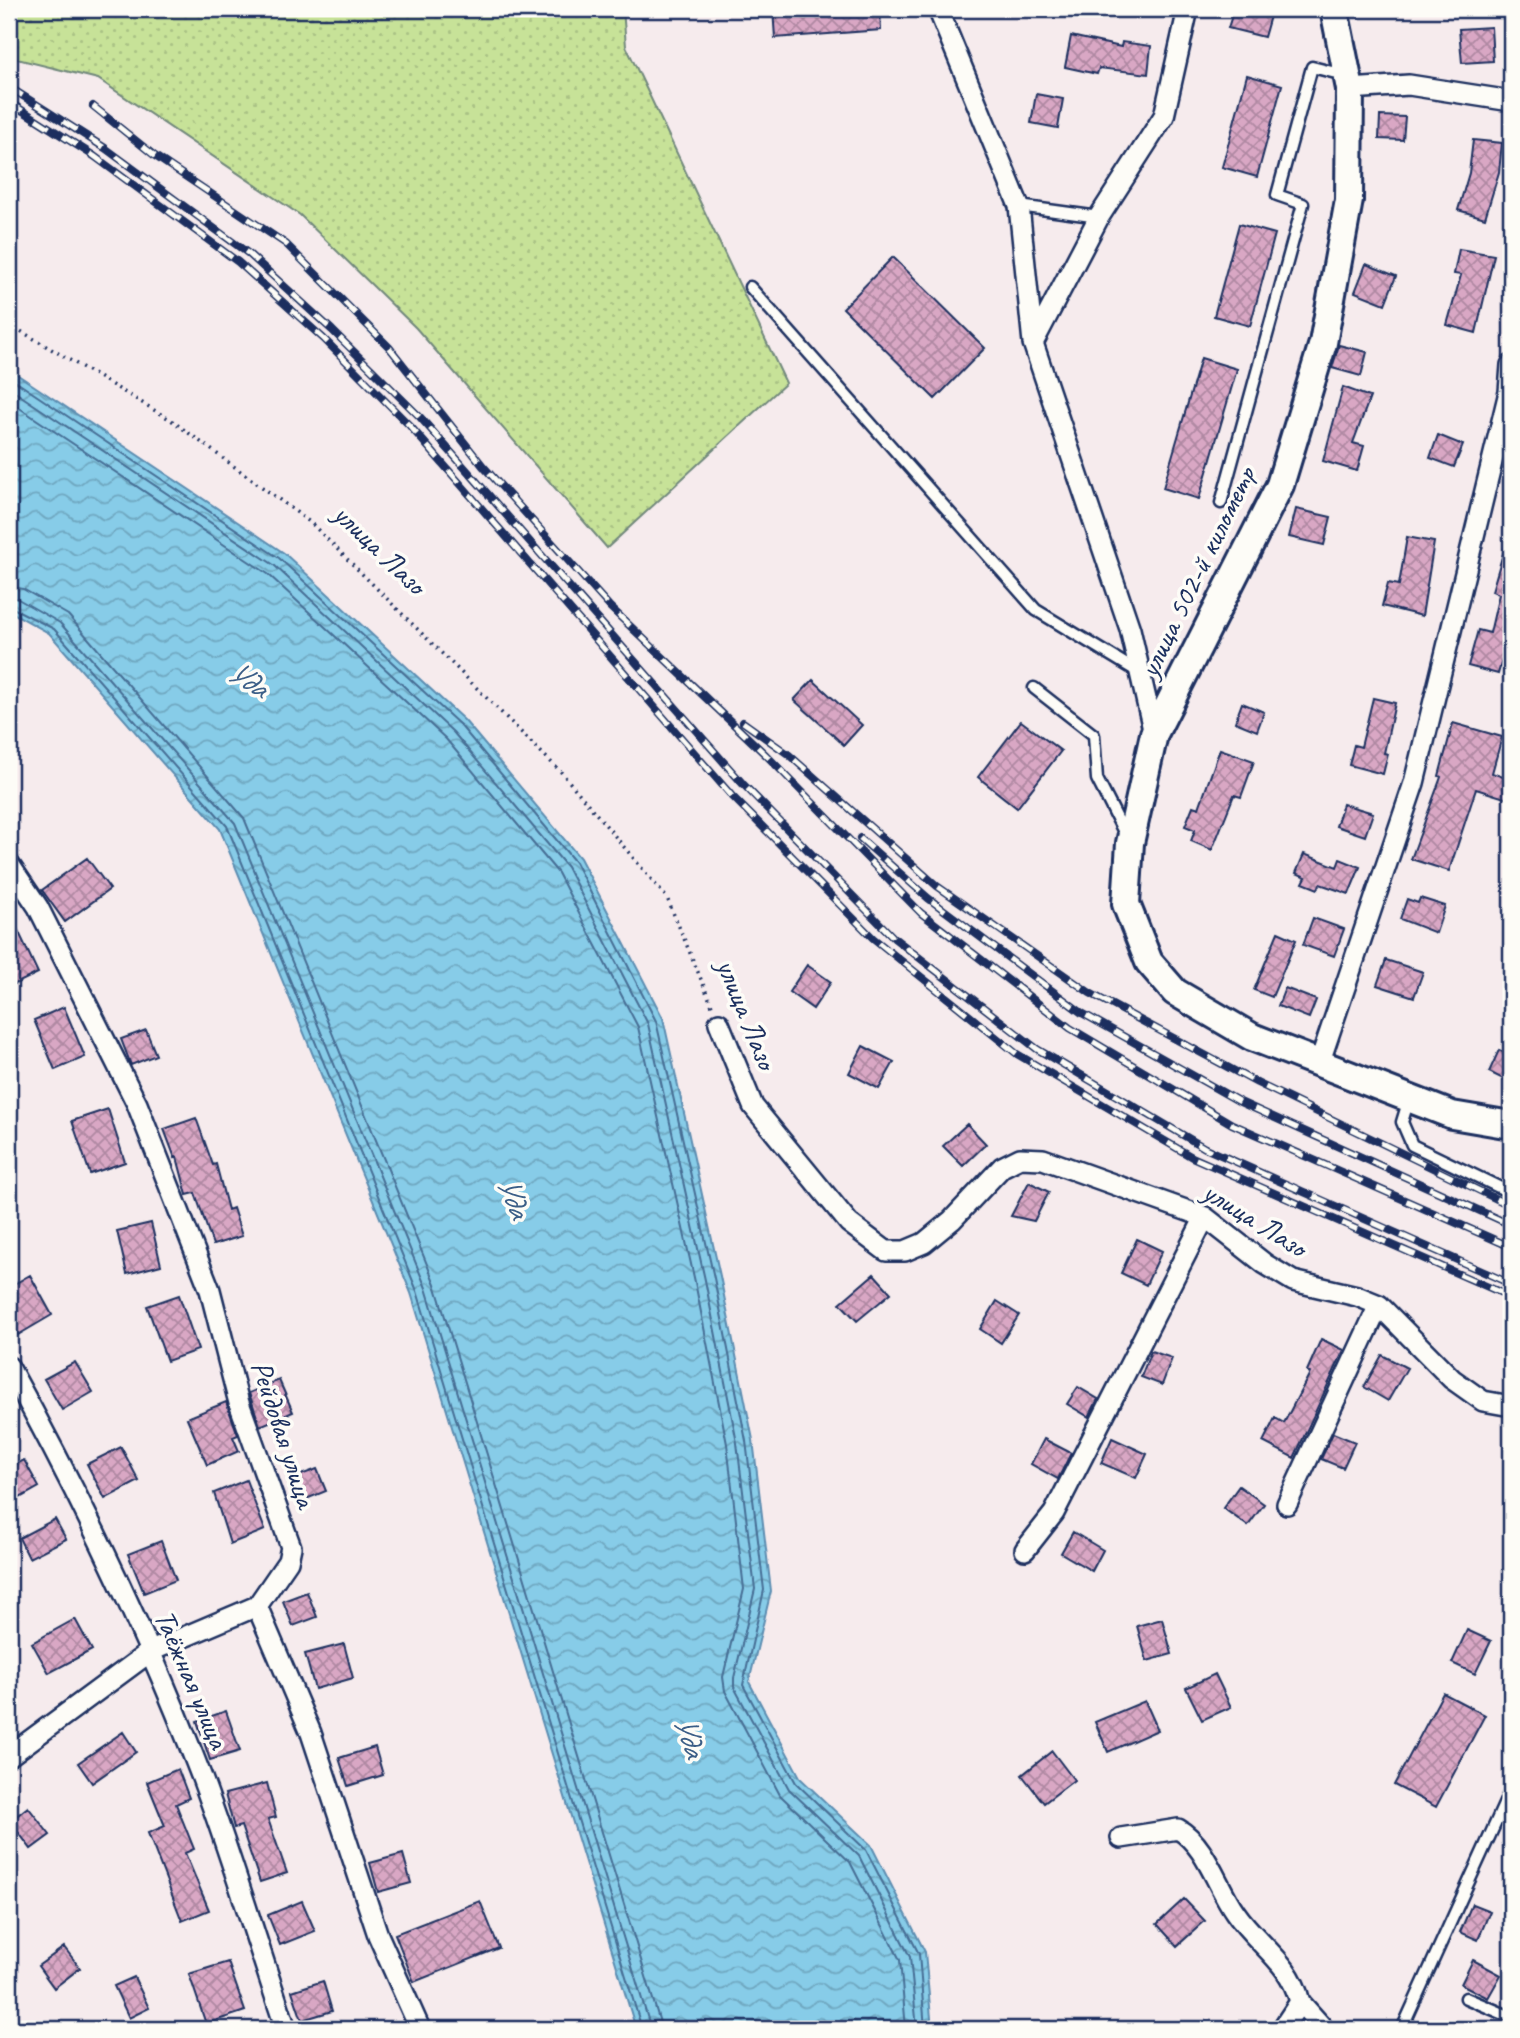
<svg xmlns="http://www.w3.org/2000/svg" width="1520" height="2038" viewBox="0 0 1520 2038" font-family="Caveat,sans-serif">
  <defs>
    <pattern id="grass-dots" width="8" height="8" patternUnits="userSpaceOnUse" patternTransform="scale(1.75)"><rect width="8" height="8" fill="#c7e298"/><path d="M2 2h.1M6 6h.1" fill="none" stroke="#aac285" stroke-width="1.8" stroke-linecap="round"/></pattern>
    <pattern id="water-waves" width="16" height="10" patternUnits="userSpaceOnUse" patternTransform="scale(1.75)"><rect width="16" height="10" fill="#87cce8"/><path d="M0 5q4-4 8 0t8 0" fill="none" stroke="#6ea6bf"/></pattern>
    <pattern id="building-cross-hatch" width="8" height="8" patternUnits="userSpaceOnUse" patternTransform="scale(1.75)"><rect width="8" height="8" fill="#d9a7c4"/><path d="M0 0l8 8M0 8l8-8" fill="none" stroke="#af88a2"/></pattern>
  </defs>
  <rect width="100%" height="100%" fill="#f6ebed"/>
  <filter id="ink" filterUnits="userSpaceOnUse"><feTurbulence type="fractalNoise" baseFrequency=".0143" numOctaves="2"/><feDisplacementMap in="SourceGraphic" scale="14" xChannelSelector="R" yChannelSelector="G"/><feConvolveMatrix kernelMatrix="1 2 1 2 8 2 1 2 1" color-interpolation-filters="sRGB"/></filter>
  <g filter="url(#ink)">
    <path fill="url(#grass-dots)" stroke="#71887b" stroke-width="2" d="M9 9H623L626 46 786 383 607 548 416 328 300 215 98 79 9 57Z"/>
    <path fill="url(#water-waves)" stroke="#5c8db1" stroke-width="2" d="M9 369 284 553 465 721 580 858 663 1018 720 1276 753 1440 771 1591 749 1682 801 1779 871 1845 925 1952 932 2029H636L411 1293 220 829 49 633 9 611Z"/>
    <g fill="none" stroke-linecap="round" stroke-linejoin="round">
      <path stroke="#466e95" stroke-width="2" d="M9 377 279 558 460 725 575 862 656 1021 714 1278 746 1441 764 1590 743 1685 796 1783 866 1850 919 1954 925 2029
        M9 388 274 565 453 732 567 867 648 1024 705 1280 737 1443 755 1589 734 1678V1687L789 1789 859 1856 910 1957 917 2029
        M9 401 268 574 446 739 558 873 638 1027 695 1282 727 1444 744 1589 723 1677 725 1691 780 1795 850 1862 900 1960 906 2029
        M9 586 23 589 68 615 244 818 435 1284 662 2029
        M9 597 18 599 60 623 235 823 426 1288 651 2029
        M9 606 54 629 227 826 417 1291 642 2029"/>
    </g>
    <path fill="url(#building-cross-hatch)" stroke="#1b2f5e" stroke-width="2" d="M773 9H880L881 30 775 38Z
      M1234 9H1272L1264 37 1228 28Z
      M1491 27 1493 61 1462 63 1459 29Z
      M1071 36 1121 47 1122 42 1151 46 1148 74 1099 68 1097 74 1065 67Z
      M1247 75 1282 85 1257 177 1222 167Z
      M1036 94 1063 99 1058 128 1031 123Z
      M1380 116 1405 117 1403 140 1379 139Z
      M1473 140 1502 143 1499 172 1485 218 1458 210 1469 173Z
      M1239 224 1275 234 1250 326 1214 316Z
      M1459 249 1494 255 1476 333 1447 325 1461 275 1454 274Z
      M893 257 985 348 935 399 843 308Z
      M1366 264 1396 276 1385 304 1355 292Z
      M1339 345 1367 352 1361 376 1332 368Z
      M1201 358 1237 369 1199 499 1163 488Z
      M1343 387 1370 397 1353 443 1364 446 1357 471 1323 461Z
      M1438 435 1463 445 1454 467 1430 458Z
      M1296 509 1331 517 1324 545 1289 537Z
      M1407 537 1434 542 1422 616 1382 606 1388 583 1399 585Z
      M1507 540 1511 541V628L1498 674 1468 666 1478 630 1490 633 1499 594 1492 591Z
      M813 680 862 725 844 745 794 700Z
      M1373 698 1395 703 1384 753 1388 754 1383 774 1349 765 1354 745 1361 747Z
      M1242 703 1264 712 1257 731 1235 722Z
      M1021 721 1061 751 1017 808 978 777Z
      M1453 723 1502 737 1492 773 1511 780V800L1476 789 1449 871 1411 859 1441 777 1439 776Z
      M1220 749 1254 761 1241 797 1234 795 1212 850 1191 841 1195 830 1185 826 1193 806 1199 808Z
      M1343 804 1373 813 1365 836 1336 826Z
      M1304 854 1337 867 1340 859 1360 867 1349 894 1320 884 1318 889 1303 883 1306 877 1296 873Z
      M87 858 110 889 65 922 42 890Z
      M1420 898 1445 906 1436 933 1400 919 1407 899 1418 903Z
      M9 911 38 973 9 987Z
      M1313 918 1344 929 1334 956 1303 945Z
      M1278 932 1296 940 1272 997 1254 990Z
      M1386 960 1423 972 1414 997 1377 985Z
      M807 965 831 982 813 1009 789 992Z
      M1285 988 1316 1000 1309 1018 1278 1006Z
      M64 1007 85 1057 55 1070 34 1020Z
      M146 1030 156 1055 131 1065 121 1039Z
      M863 1046 894 1062 879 1089 849 1073Z
      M1499 1050 1511 1056V1083L1489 1072Z
      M108 1109 125 1162 90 1174 72 1121Z
      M196 1118 213 1165 216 1164 228 1210 233 1208 242 1236 213 1245 195 1193 187 1195 177 1157 175 1158 164 1129Z
      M967 1124 986 1144 963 1166 943 1146Z
      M1029 1182 1049 1192 1034 1221 1011 1216Z
      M151 1223 161 1265 127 1274 117 1231Z
      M1137 1239 1162 1251 1146 1285 1121 1273Z
      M874 1274 891 1293 857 1321 840 1303Z
      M30 1275 52 1315 18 1335 9 1320V1287Z
      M179 1295 198 1350 167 1361 147 1306Z
      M997 1301 1019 1315 1001 1343 980 1329Z
      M1321 1339 1344 1350 1294 1458 1263 1442 1275 1418 1284 1423 1310 1373 1307 1371Z
      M1151 1351 1172 1358 1162 1385 1141 1377Z
      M1382 1355 1407 1368 1388 1401 1364 1387Z
      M75 1362 93 1392 62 1410 44 1379Z
      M279 1380 293 1412 260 1426 249 1393Z
      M1078 1387 1098 1399 1089 1417 1067 1404Z
      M226 1402 238 1435 233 1437 239 1451 207 1465 187 1418Z
      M1333 1433 1355 1442 1343 1468 1321 1459Z
      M1112 1438 1147 1454 1136 1478 1101 1463Z
      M1044 1439 1071 1453 1058 1479 1031 1464Z
      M121 1447 139 1481 105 1499 87 1464Z
      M24 1460 39 1487 9 1504V1468Z
      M317 1469 326 1491 299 1502 290 1479Z
      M246 1480 265 1530 230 1544 214 1493Z
      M1239 1486 1264 1504 1248 1526 1223 1508Z
      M55 1519 66 1539 29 1558 19 1538Z
      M1073 1532 1103 1550 1092 1571 1061 1553Z
      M161 1541 176 1580 144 1593 128 1554Z
      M307 1592 317 1617 293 1626 283 1601Z
      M75 1619 92 1650 49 1673 32 1643Z
      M1162 1619 1172 1654 1147 1661 1137 1626Z
      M1467 1630 1491 1641 1475 1674 1452 1663Z
      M344 1644 353 1678 315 1689 305 1654Z
      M1215 1674 1231 1707 1202 1720 1186 1688Z
      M1443 1693 1485 1715 1436 1807 1394 1785Z
      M1145 1701 1158 1730 1108 1752 1095 1722Z
      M226 1711 240 1751 210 1760 197 1721Z
      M123 1732 136 1752 92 1783 78 1763Z
      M375 1747 383 1775 348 1786 339 1758Z
      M1052 1751 1074 1780 1044 1803 1022 1775Z
      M178 1769 189 1798 176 1804 194 1849 185 1853 209 1910 182 1921 148 1833 165 1826 147 1782Z
      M267 1783 276 1817 268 1819 287 1873 260 1882 241 1826 234 1828 225 1794Z
      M28 1807 50 1835 31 1849 10 1821Z
      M403 1854 411 1883 378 1892 370 1863Z
      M1184 1899 1205 1921 1177 1946 1157 1924Z
      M302 1901 315 1931 280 1945 268 1915Z
      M480 1901 499 1948 414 1982 395 1934Z
      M1472 1904 1490 1911 1478 1940 1460 1932Z
      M64 1947 80 1968 54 1988 38 1966Z
      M1473 1960 1501 1975 1488 1998 1461 1984Z
      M228 1962 245 2011 206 2024 189 1974Z
      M134 1977 149 2008 129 2018 114 1986Z
      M323 1981 332 2011 302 2020 292 1991Z"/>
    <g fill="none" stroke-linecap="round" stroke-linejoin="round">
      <defs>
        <path id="lane" d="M1019 206 1099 217
          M750 287 1036 610 1140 673
          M1221 503 1303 204 1277 195 1312 67 1344 75
          M1034 688 1094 735 1097 779 1126 836
          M1409 1099 1402 1122 1412 1145 1511 1193
          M1466 1998 1511 2017
          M1402 2029 1511 1789"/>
        <path id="street" d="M938 9 1019 206 1033 343
          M1350 89 1409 85 1511 101
          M1154 734 1130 629 1033 343 1099 217 1164 116 1188 9
          M9 864 38 907 137 1104 210 1290 239 1403 291 1547 288 1561 257 1606
          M719 1023 753 1106 849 1223 886 1251H905L924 1243 952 1220 1002 1167 1020 1158 1043 1159 1205 1217 1265 1264 1293 1281 1357 1296 1379 1305 1452 1379 1483 1401 1511 1406
          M1319 1064 1414 783 1509 392 1511 365
          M9 1367C82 1499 148 1637 202 1778 233 1861 258 1946 286 2029
          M1287 1504 1379 1305
          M1025 1550 1054 1513 1205 1217
          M257 1606 311 1733 378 1935 420 2029
          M9 1756 151 1651 257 1606
          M1121 1838 1178 1829C1206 1845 1217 1887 1235 1912 1258 1946 1290 1961 1300 2002L1282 2029
          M1300 2002 1324 2029"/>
        <path id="secondary" d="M1334 9 1350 89 1349 200 1323 343 1280 485 1154 734 1130 843 1126 904 1149 962 1175 992 1252 1037 1452 1115 1511 1125"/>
      </defs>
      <use href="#lane" stroke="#1b2f5e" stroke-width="15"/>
      <use href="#street" stroke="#1b2f5e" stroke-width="24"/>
      <use href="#secondary" stroke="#1b2f5e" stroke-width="32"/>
      <path stroke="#1b2f5e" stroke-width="3.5" stroke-dasharray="2 5" stroke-linecap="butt" d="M9 324 171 420 311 523 561 772 667 898 713 1008"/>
      <use href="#lane" stroke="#fdfcf7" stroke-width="10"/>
      <use href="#street" stroke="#fdfcf7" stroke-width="19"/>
      <use href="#secondary" stroke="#fdfcf7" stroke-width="26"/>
      <defs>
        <path id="rail" d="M9 87 105 148 249 254 332 330 420 417 743 784 894 938 1037 1049 1205 1148 1511 1284
          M9 102 94 156 238 262 324 339 410 426 731 795 873 938 1017 1054 1192 1157 1511 1297
          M93 106 155 156 286 244 389 347 483 466 610 607 766 755 921 913 1070 1028 1232 1124 1511 1247
          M743 722 788 754 937 886 1090 993 1257 1083 1511 1206
          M860 838 928 898 1082 1013 1240 1102 1511 1225"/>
      </defs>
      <use href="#rail" stroke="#1b2f5e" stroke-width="8"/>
      <use href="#rail" stroke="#fdfcf7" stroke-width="5" stroke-dasharray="16" stroke-linecap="butt"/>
    </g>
  </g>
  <g text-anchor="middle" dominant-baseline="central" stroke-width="7" stroke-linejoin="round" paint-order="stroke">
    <g font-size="30" fill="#1b2f5e" stroke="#fdfcf7">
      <text transform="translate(380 549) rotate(44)">улица Лазо</text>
      <text transform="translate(1197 572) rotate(-64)">улица 502-й километр</text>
      <text transform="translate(747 1014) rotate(68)">улица Лазо</text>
      <text transform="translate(1255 1219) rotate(32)">улица Лазо</text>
      <text transform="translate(284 1434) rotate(72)">Рейдовая улица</text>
      <text transform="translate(192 1679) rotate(67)">Таёжная улица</text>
    </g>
    <g font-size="32" font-style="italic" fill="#3b5e87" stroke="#fdfcf7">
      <text transform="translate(248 679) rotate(33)">Уда</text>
      <text transform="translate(514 1197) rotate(69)">Уда</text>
      <text transform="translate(690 1736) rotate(72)">Уда</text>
    </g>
  </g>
  <rect width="1520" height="2038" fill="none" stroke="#fdfcf7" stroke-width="35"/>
  <rect x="18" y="18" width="1485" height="2003" fill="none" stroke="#1b2f5e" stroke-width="2.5" filter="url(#ink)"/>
</svg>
